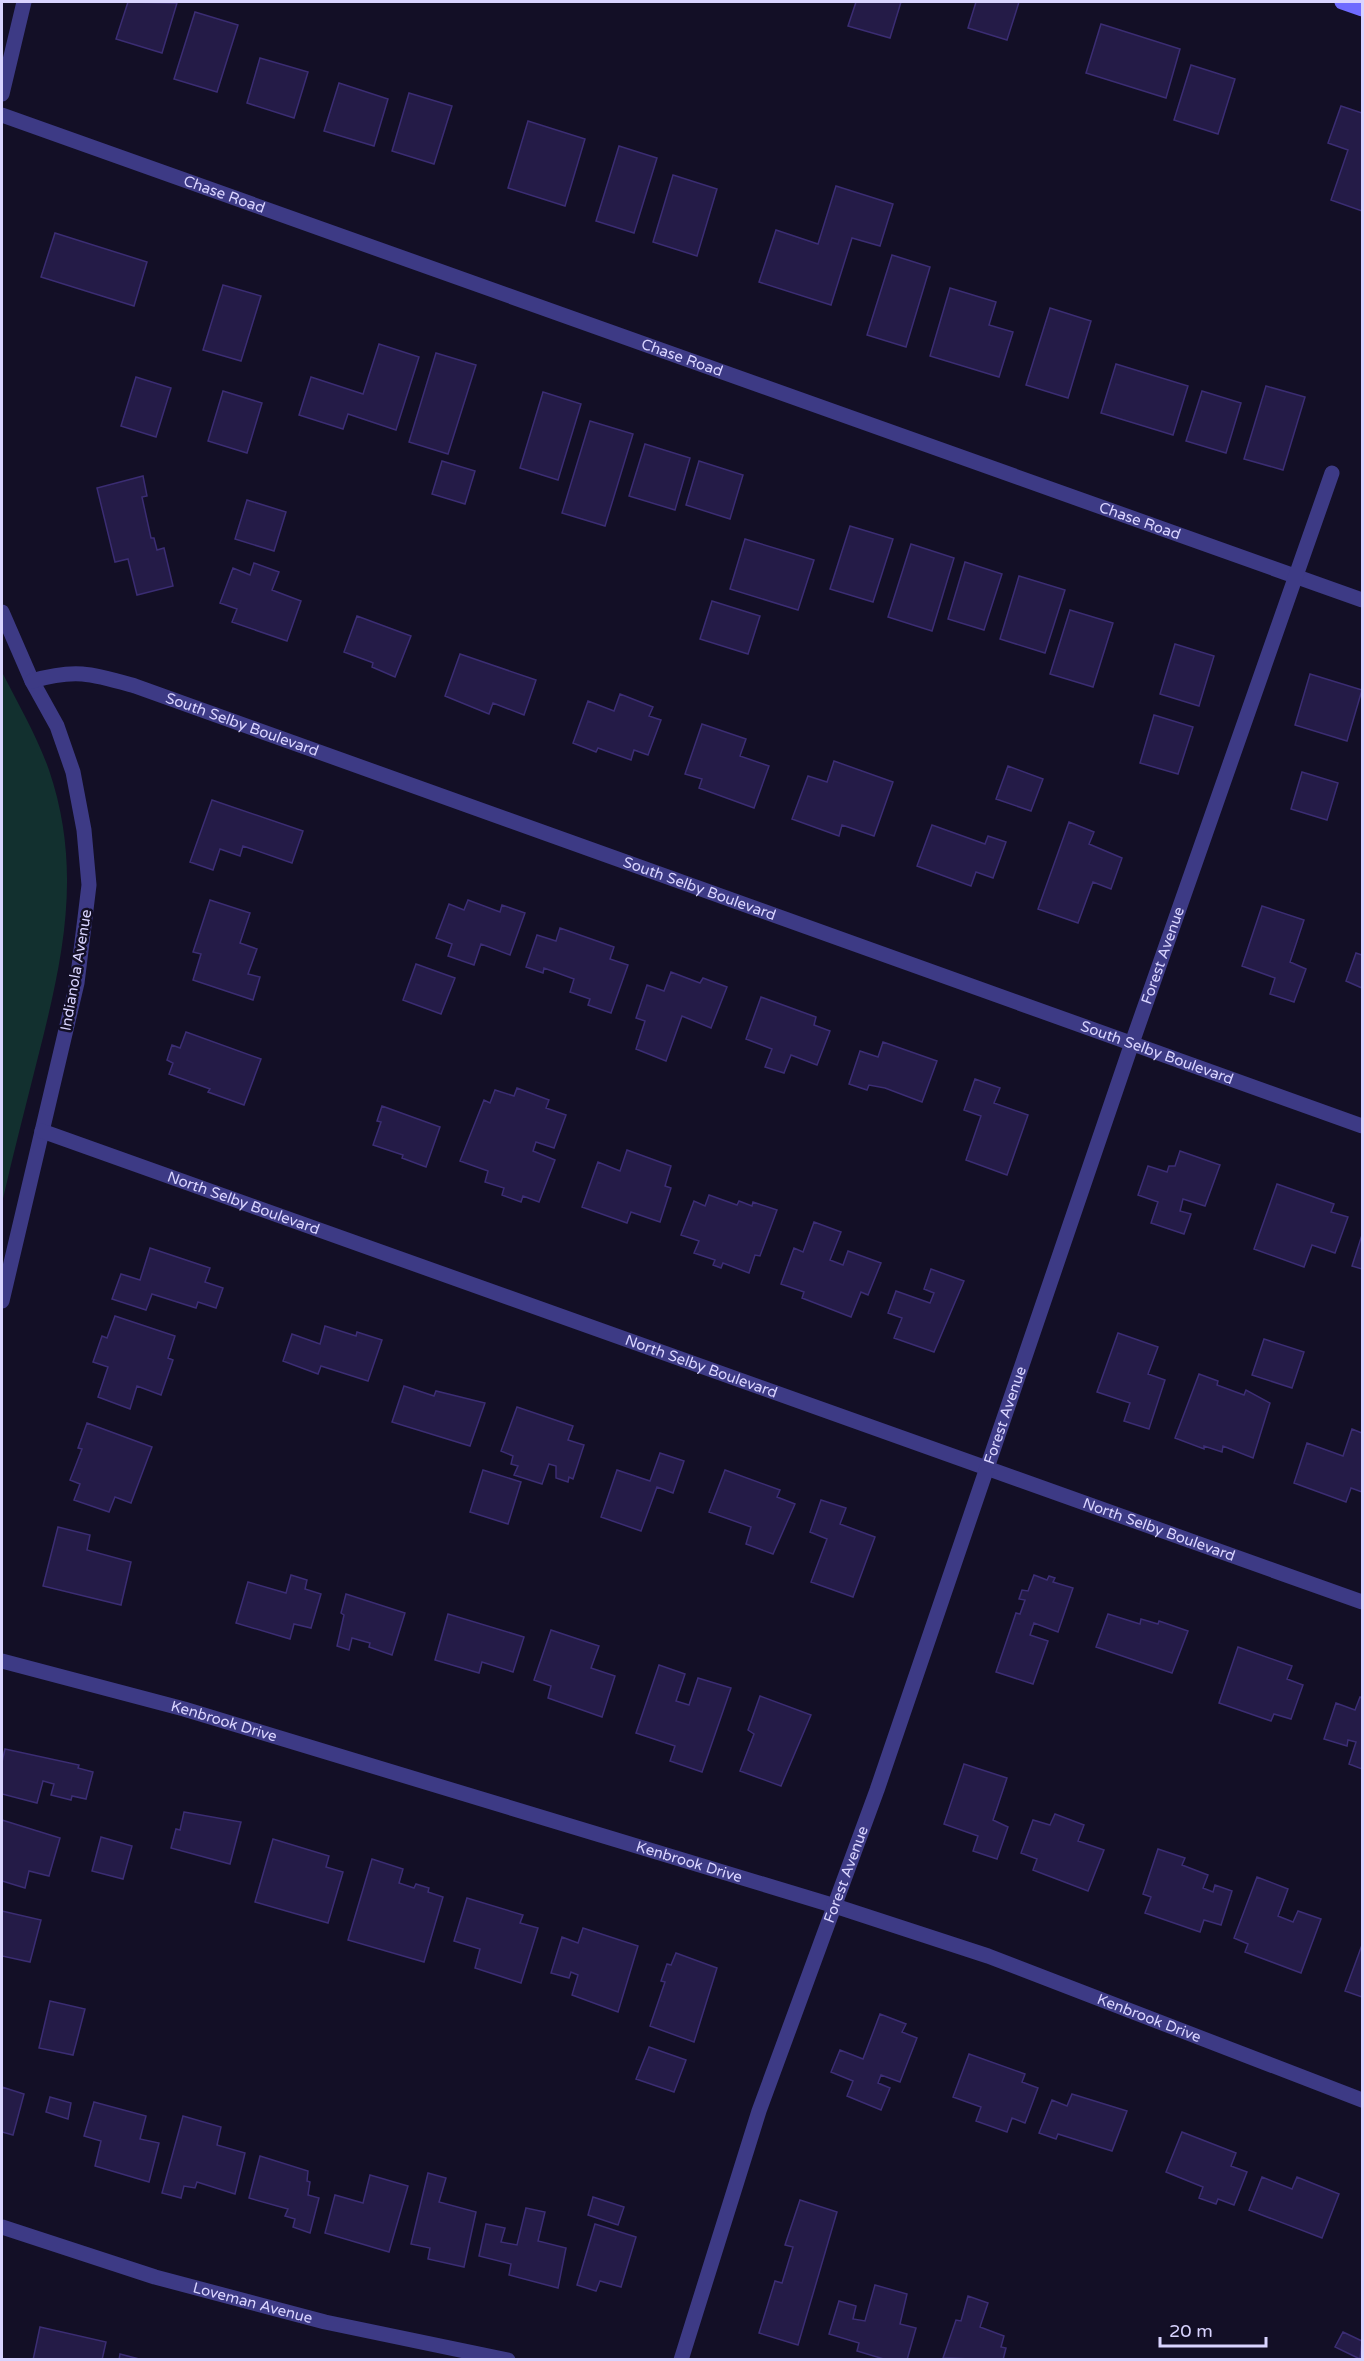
<svg xmlns="http://www.w3.org/2000/svg" width="1364" height="2361" viewBox="0 0 1364 2361" font-family="'Varela Round',sans-serif">
  <rect width="100%" height="100%" fill="#130f26"/>
  <path fill="#12302f" d="M2 672C18 704 37 736 49 770 83 870 63 959 38 1057 26 1105 13 1154 2 1203Z"/>
  <path fill="#241b47" stroke="#3b2d73" stroke-width="1.5" d="M128 2 177 3 162 53 116 39Z
    M856 2H901L890 38 848 26Z
    M976 2H1019L1007 40 968 28Z
    M195 12 238 25 217 92 174 79Z
    M1101 24 1180 49 1166 98 1086 73Z
    M260 58 308 72 294 118 247 103Z
    M1191 65 1235 79 1218 134 1174 120Z
    M339 83 388 99 374 146 324 131Z
    M409 93 452 106 434 164 392 151Z
    M1341 106 1362 113V211L1331 200 1348 150 1328 143Z
    M528 121 585 139 565 206 508 188Z
    M619 146 657 158 634 233 596 221Z
    M673 175 717 189 697 256 653 242Z
    M836 186 893 204 880 246 852 238 831 305 759 282 776 230 818 244Z
    M55 233 147 262 134 306 41 277Z
    M892 255 930 267 906 347 867 335Z
    M223 285 261 296 241 361 203 350Z
    M950 288 996 302 989 325 1013 332 999 377 930 356Z
    M1050 308 1091 321 1068 398 1026 385Z
    M379 344 419 357 396 430 348 414 343 429 299 415 311 377 363 394Z
    M436 353 476 365 448 454 409 442Z
    M1116 364 1188 386 1173 435 1101 413Z
    M136 377 171 388 156 437 121 426Z
    M1266 386 1305 397 1283 470 1244 459Z
    M223 391 262 403 247 453 208 441Z
    M1202 391 1241 403 1226 453 1186 441Z
    M543 392 581 404 558 480 520 468Z
    M590 421 633 434 605 526 562 513Z
    M645 444 690 458 675 510 629 496Z
    M442 461 475 471 465 504 432 494Z
    M699 461 743 475 730 519 686 505Z
    M143 476 147 496 142 497 151 538H154L157 550 164 548 173 586 137 595 128 559 115 562 97 488Z
    M247 500 286 512 274 551 235 539Z
    M850 526 893 539 873 602 830 589Z
    M745 539 814 560 798 610 730 589Z
    M911 544 954 558 932 631 888 617Z
    M965 562 1002 574 984 630 948 619Z
    M254 563 279 572 272 590 301 601 287 641 232 622 237 609 220 603 233 568 250 575Z
    M1019 576 1065 590 1045 653 1000 639Z
    M712 601 760 616 748 654 700 639Z
    M1070 610 1113 623 1093 687 1050 674Z
    M357 616 411 636 395 677 372 667 373 663 371 662 344 652Z
    M1175 644 1214 656 1199 706 1160 694Z
    M460 654 536 680 524 715 493 703 489 714 445 696Z
    M1310 674 1362 690 1347 741 1295 725Z
    M620 694 653 707 649 716 661 720 648 755 634 750 631 760 598 748 596 752 573 743 588 701 614 711Z
    M1154 715 1193 727 1178 774 1140 763Z
    M702 724 746 739 740 756 769 766 754 808 699 788 702 779 685 774Z
    M834 761 893 782 874 836 842 825 839 836 792 819 808 776 827 782Z
    M1008 766 1043 779 1031 811 996 799Z
    M1302 772 1338 783 1327 820 1291 809Z
    M212 800 303 831 292 863 243 846 240 856 220 849 213 870 190 862Z
    M1069 822 1094 832 1089 844 1122 858 1111 889 1093 882 1078 923 1038 909Z
    M932 825 985 844 988 836 1006 842 993 878 976 872 971 886 917 866Z
    M210 900 250 913 240 943 257 949 248 974 260 977 253 1000 193 980 201 954 193 952Z
    M468 900 500 912 502 905 525 913 510 955 481 944 474 965 448 956 452 944 436 938 449 904 464 910Z
    M1262 906 1304 920 1290 962 1306 969 1294 1002 1270 994 1275 978 1242 966Z
    M560 928 614 947 610 959 628 965 611 1013 588 1005 590 999 570 992 574 979 544 968 543 973 526 967 537 935 556 941Z
    M1356 953 1362 955V988L1346 981Z
    M416 964 455 978 441 1014 403 1000Z
    M671 972 700 983 703 978 727 987 711 1028 682 1016 666 1061 636 1049 645 1021 636 1018 647 985 664 991Z
    M761 997 816 1017 814 1025 830 1031 817 1065 791 1055 784 1073 765 1067 772 1049 746 1039Z
    M186 1032 261 1059 244 1105 208 1092 210 1089 169 1074 173 1063 167 1060 172 1045 180 1048Z
    M883 1042 937 1061 922 1102 885 1088 869 1085 867 1090 849 1084 860 1051 878 1057Z
    M975 1079 1000 1088 994 1103 1028 1115 1007 1175 966 1160 981 1116 964 1110Z
    M517 1088 549 1100 546 1108 566 1115 554 1148 536 1142 533 1151 555 1160 539 1202 523 1196 521 1202 502 1195 504 1188 485 1182 488 1171 460 1161 484 1100 490 1103 495 1090 514 1096Z
    M382 1106 440 1127 426 1167 402 1158 403 1155 373 1145 381 1122 377 1121Z
    M627 1150 671 1166 665 1186 671 1188 660 1222 631 1212 627 1223 582 1207 598 1162 620 1171Z
    M1180 1151 1220 1165 1205 1206 1183 1199 1180 1211 1191 1214 1184 1234 1151 1223 1158 1202 1138 1195 1148 1166 1167 1172 1169 1166H1175Z
    M1277 1184 1334 1204 1331 1212 1348 1217 1335 1253 1312 1245 1304 1267 1254 1249Z
    M709 1195 737 1205 739 1201 752 1206 753 1202 777 1210 760 1256 755 1255 749 1273 723 1263 721 1268 713 1265 715 1260 694 1253 699 1241 681 1235 694 1201 705 1206Z
    M814 1222 841 1232 830 1260 843 1265 848 1251 881 1263 868 1295 861 1292 851 1317 802 1298 804 1292 781 1284 794 1248 803 1252Z
    M1362 1235V1269L1352 1266Z
    M150 1248 210 1268 205 1282 223 1288 216 1308 198 1302 196 1308 152 1294 146 1310 112 1299 121 1274 140 1280Z
    M931 1269 964 1281 934 1352 894 1338 902 1318 888 1313 896 1291 930 1303 934 1293 924 1289Z
    M115 1316 175 1336 168 1358 173 1360 161 1395 137 1386 130 1409 98 1397 108 1367 93 1362 102 1336 107 1338Z
    M325 1326 356 1336 357 1332 382 1340 368 1381 321 1366 318 1374 283 1361 292 1334 320 1344Z
    M1118 1333 1158 1347 1148 1374 1165 1380 1149 1429 1124 1421 1130 1403 1097 1392Z
    M1264 1339 1304 1352 1292 1388 1252 1375Z
    M1199 1374 1218 1381 1217 1385 1244 1395 1246 1390 1270 1403 1253 1458 1223 1446 1222 1452 1204 1446V1449L1175 1438Z
    M404 1386 434 1396 436 1391 485 1403 470 1446 392 1422Z
    M517 1407 573 1426 568 1440 584 1445 573 1479 569 1477 568 1482 556 1478V1466L549 1464 542 1484 514 1475 518 1466 511 1464 513 1456 501 1451Z
    M87 1423 152 1447 131 1503 115 1497 109 1512 74 1500 80 1484 70 1480 82 1449 78 1448Z
    M1352 1429 1362 1433V1492L1351 1488 1346 1502 1294 1483 1307 1443 1343 1456Z
    M660 1453 684 1461 673 1493 657 1487 641 1531 601 1517 617 1470 650 1481Z
    M483 1470 521 1482 508 1524 470 1512Z
    M725 1470 780 1490 777 1497 795 1504 773 1554 746 1544 751 1527 709 1512Z
    M821 1500 846 1508 840 1524 875 1537 853 1597 811 1582 827 1539 810 1532Z
    M58 1527 90 1535 87 1550 131 1562 121 1605 43 1586Z
    M291 1575 307 1580 305 1589 321 1594 311 1628 294 1624 290 1639 236 1623 248 1582 286 1593Z
    M1034 1575 1047 1580 1049 1576 1055 1578 1053 1582 1073 1588 1058 1632 1034 1623 1030 1635 1048 1641 1033 1684 996 1672 1016 1613 1020 1614 1025 1600 1019 1599 1022 1590 1028 1591Z
    M346 1594 405 1613 392 1655 369 1647 370 1643 352 1638 349 1650 337 1646 344 1615 341 1613Z
    M448 1614 524 1637 513 1672 482 1662 479 1673 435 1660Z
    M1108 1614 1140 1624 1141 1619 1158 1624 1159 1621 1188 1631 1172 1673 1096 1647Z
    M551 1630 599 1646 591 1668 615 1676 602 1717 548 1698 551 1686 534 1680Z
    M1238 1647 1292 1666 1287 1679 1303 1685 1291 1719 1274 1714 1271 1721 1219 1703Z
    M659 1665 685 1674 676 1701 689 1705 698 1678 731 1688 702 1772 670 1761 675 1746 636 1733Z
    M760 1696 811 1715 781 1786 740 1771 754 1734 748 1730Z
    M1360 1697 1362 1698V1769L1349 1764 1356 1742 1348 1740 1347 1746 1324 1739 1336 1703 1355 1710Z
    M5 1749 79 1765 78 1768 93 1772 86 1799 72 1796 71 1800 51 1795 54 1784 43 1781 37 1803 2 1794V1762Z
    M964 1764 1007 1778 993 1820 1008 1827 997 1859 973 1851 978 1836 944 1824Z
    M184 1812 241 1822 230 1864 171 1848 176 1829 180 1830Z
    M1055 1814 1084 1825 1078 1841 1104 1850 1088 1891 1033 1870 1037 1859 1021 1853 1033 1820 1050 1825Z
    M2 1820 60 1838 49 1876 29 1871 25 1888 2 1881Z
    M101 1837 132 1846 123 1879 92 1871Z
    M273 1839 329 1856 326 1867 343 1872 328 1923 255 1902Z
    M1158 1849 1185 1858 1182 1865 1208 1875 1203 1888 1213 1892 1215 1885 1232 1891 1221 1925 1204 1920 1200 1932 1145 1913 1151 1897 1143 1894Z
    M372 1859 403 1869 399 1883 414 1888 416 1884 429 1888 428 1892 443 1897 424 1962 348 1940Z
    M1257 1877 1288 1889 1278 1916 1293 1922 1298 1911 1321 1919 1301 1973 1245 1952 1248 1944 1234 1938Z
    M467 1898 523 1915 520 1923 538 1928 521 1983 475 1968 480 1949 454 1941Z
    M2 1911 41 1920 30 1962 2 1956Z
    M583 1928 638 1946 618 2012 572 1995 578 1975 571 1972 569 1978 551 1973 562 1937 578 1943Z
    M1362 1945V1997L1345 1991Z
    M676 1953 717 1968 694 2042 650 2026 665 1982 661 1981 667 1964 671 1965Z
    M50 2001 85 2009 73 2055 39 2048Z
    M880 2014 906 2024 902 2032 917 2038 900 2082 881 2075 878 2083 890 2088 881 2110 847 2096 853 2081 831 2072 840 2050 863 2059Z
    M649 2047 686 2060 674 2092 636 2079Z
    M969 2054 1025 2074 1022 2082 1038 2088 1025 2123 1012 2118 1007 2132 976 2121 981 2107 953 2097Z
    M2 2087 24 2094 13 2135 2 2132Z
    M1072 2094 1127 2111 1112 2151 1058 2134 1056 2139 1039 2133 1052 2100 1067 2106Z
    M50 2097 71 2103 68 2119 46 2112Z
    M94 2102 146 2116 140 2139 159 2143 149 2182 95 2166 101 2141 84 2136Z
    M183 2116 221 2127 217 2145 245 2153 235 2194 197 2182 195 2188 184 2186 181 2198 162 2193Z
    M1182 2132 1236 2153 1231 2166 1247 2172 1234 2205 1218 2199 1216 2204 1199 2198 1203 2187 1166 2172Z
    M260 2156 308 2171 307 2181 310 2182 308 2195 319 2198 310 2233 293 2227 295 2219 285 2216 288 2209 249 2198Z
    M428 2173 446 2178 439 2202 476 2212 464 2267 428 2259 430 2248 411 2244Z
    M370 2175 408 2186 389 2252 325 2233 335 2195 363 2203Z
    M1262 2177 1292 2189 1297 2177 1339 2194 1322 2238 1249 2210Z
    M593 2197 624 2207 618 2225 588 2215Z
    M800 2200 837 2212 798 2345 759 2333 775 2281 782 2283 793 2247 785 2245Z
    M526 2208 545 2212 538 2241 566 2248 558 2288 509 2275 511 2264 479 2256 486 2224 505 2228 501 2242 517 2245Z
    M595 2224 636 2237 621 2287 600 2281 596 2291 577 2285Z
    M875 2285 907 2294 900 2324 916 2328 907 2360H887L857 2351 859 2343 829 2334 839 2301 856 2306 853 2319 865 2321Z
    M968 2296 988 2303 980 2327 1004 2336 1001 2347 1006 2348 1003 2360 943 2358 956 2320 961 2321Z
    M40 2327 106 2342 102 2360H33Z
    M1343 2332 1362 2341 1360 2359 1335 2347Z
    M120 2354 143 2360H119Z"/>
  <g fill="none" stroke-linecap="round" stroke-linejoin="round">
    <g stroke="#3d3a85" stroke-width="15">
      <path d="M2 94 24 2"/>
      <path id="s1" d="M2 115 1362 600"/>
      <path d="M2 612 32 681 57 726 73 772 84 830 89 885 77 983 2 1301"/>
      <path id="s2" d="M32 681C76 668 93 674 135 686L1362 1126"/>
      <path id="s3" d="M42 1131 1362 1602"/>
      <path id="s4" d="M2 1661 184 1709 835 1906 988 1956 1362 2100"/>
      <path id="s5" d="M2 2227 155 2277 325 2322 508 2360"/>
      <path id="s6" d="M681 2360 759 2111 877 1790 1132 1043 1332 473"/>
    </g>
    <path stroke="#6f6bff" stroke-width="15" d="M1342 2 1362 9"/>
  </g>
  <g text-anchor="middle" dominant-baseline="central" stroke-width="5" stroke-linejoin="round" paint-order="stroke">
    <g font-size="15" fill="#d9d4ff" stroke="#130f26">
      <text stroke="none"><textPath href="#s1" startOffset="236">Chase Road</textPath></text>
      <text stroke="none"><textPath href="#s1" startOffset="722">Chase Road</textPath></text>
      <text stroke="none"><textPath href="#s1" startOffset="1208">Chase Road</textPath></text>
      <text stroke="none"><textPath href="#s2" startOffset="219">South Selby Boulevard</textPath></text>
      <text stroke="none"><textPath href="#s2" startOffset="705">South Selby Boulevard</textPath></text>
      <text stroke="none"><textPath href="#s6" startOffset="1485">Forest Avenue</textPath></text>
      <text transform="translate(76 970) rotate(-80)">Indianola Avenue</text>
      <text stroke="none"><textPath href="#s2" startOffset="1191">South Selby Boulevard</textPath></text>
      <text stroke="none"><textPath href="#s3" startOffset="214">North Selby Boulevard</textPath></text>
      <text stroke="none"><textPath href="#s3" startOffset="700">North Selby Boulevard</textPath></text>
      <text stroke="none"><textPath href="#s6" startOffset="999">Forest Avenue</textPath></text>
      <text stroke="none"><textPath href="#s3" startOffset="1186">North Selby Boulevard</textPath></text>
      <text stroke="none"><textPath href="#s4" startOffset="230">Kenbrook Drive</textPath></text>
      <text stroke="none"><textPath href="#s4" startOffset="716">Kenbrook Drive</textPath></text>
      <text stroke="none"><textPath href="#s6" startOffset="513">Forest Avenue</textPath></text>
      <text stroke="none"><textPath href="#s4" startOffset="1202">Kenbrook Drive</textPath></text>
      <text stroke="none"><textPath href="#s5" startOffset="262">Loveman Avenue</textPath></text>
    </g>
  </g>
  <rect width="1364" height="2361" fill="none" stroke="#d9d4ff" stroke-width="6"/>
  <path d="M1160 2337v9h106v-9" fill="none" stroke="#d9d4ff" stroke-width="3"/>
  <text x="1169" y="2337" font-size="18" fill="#d9d4ff" stroke="#130f26" stroke-width="4.5" paint-order="stroke">20 m</text>
</svg>
